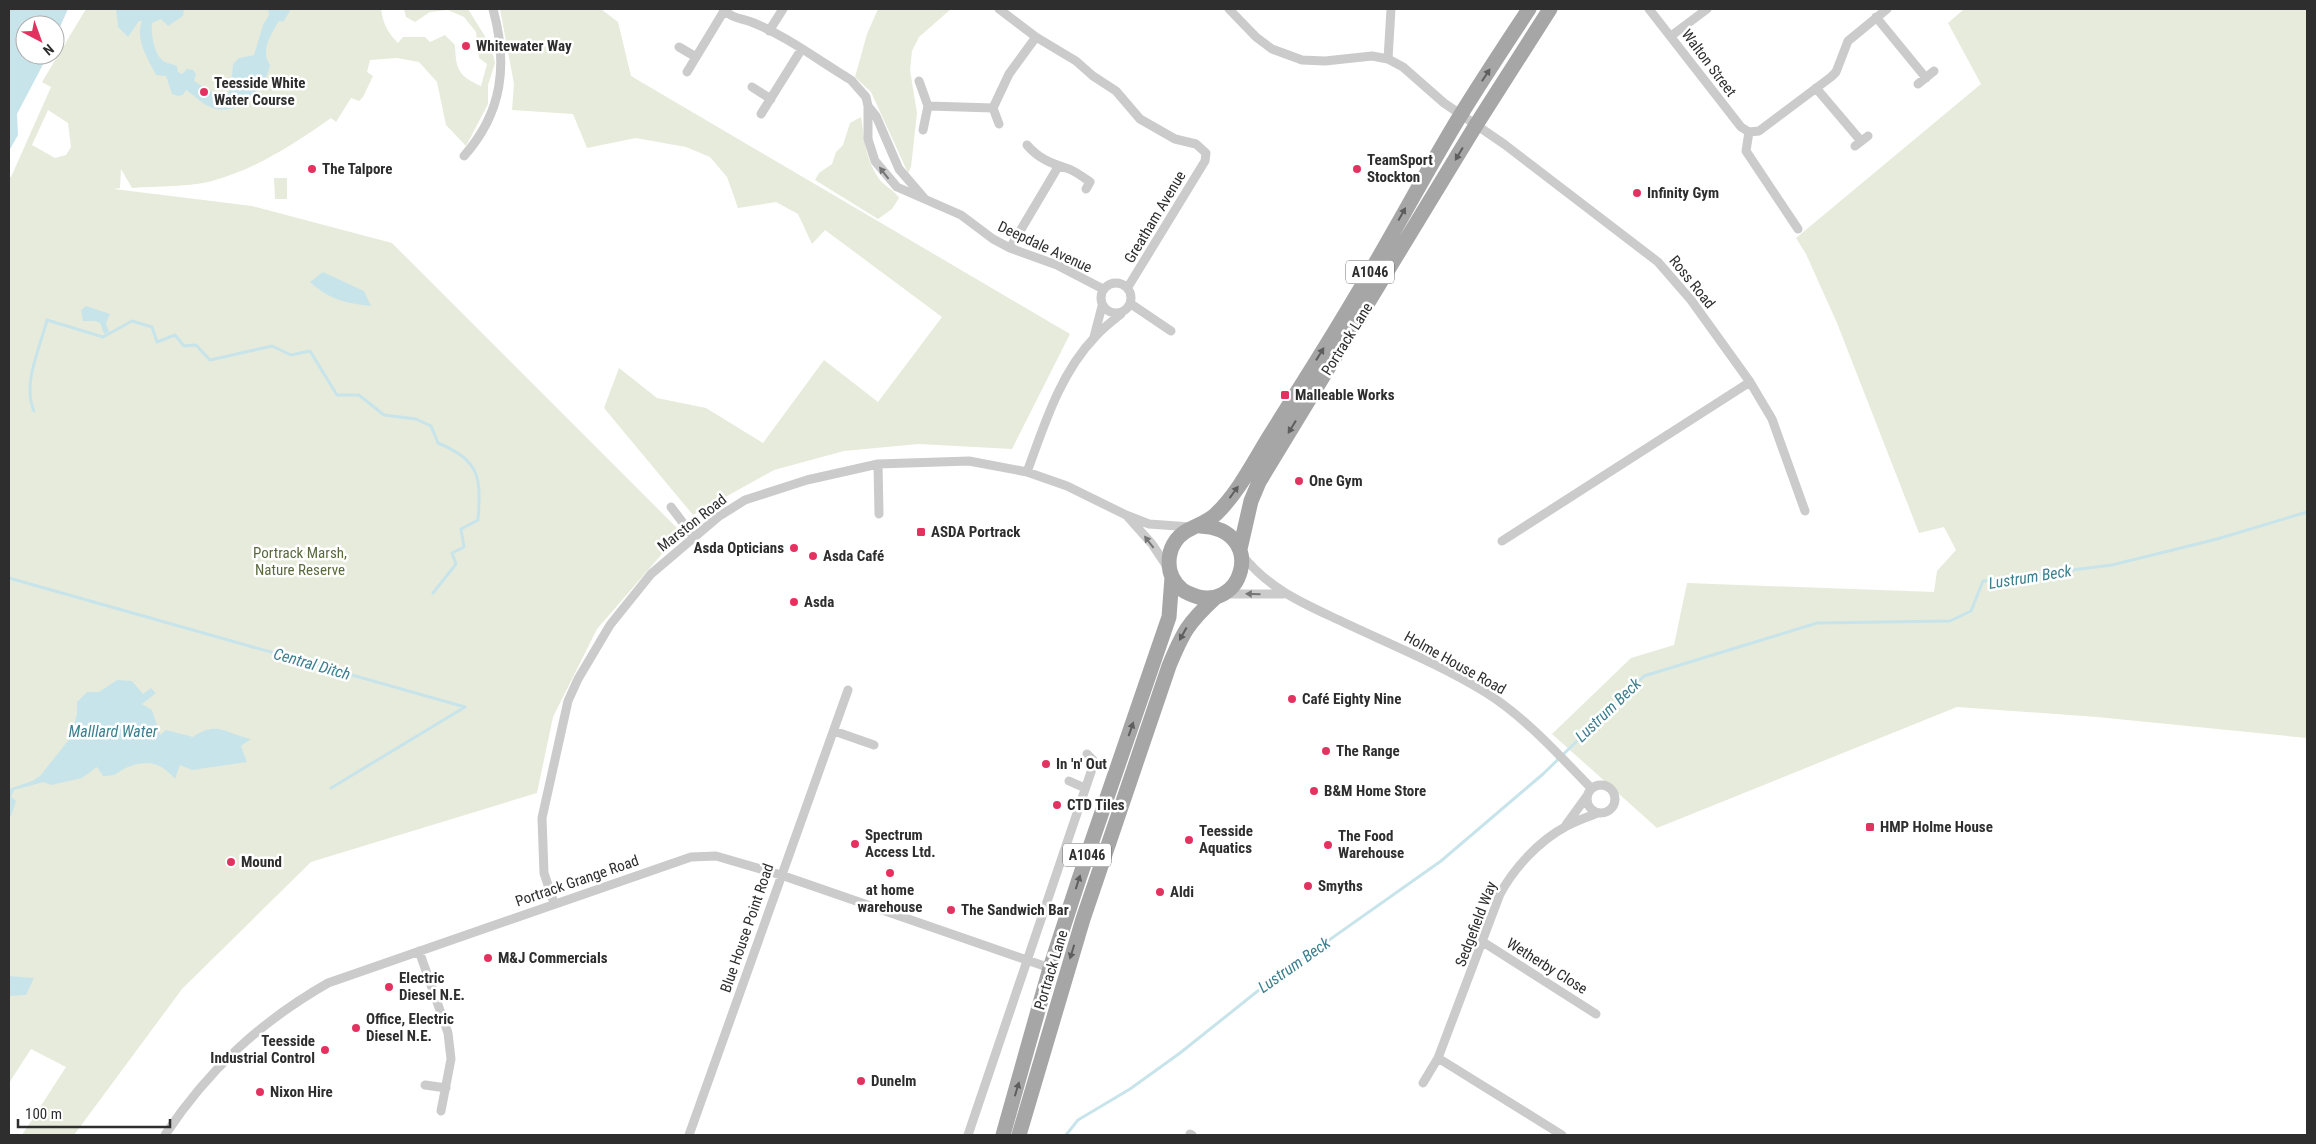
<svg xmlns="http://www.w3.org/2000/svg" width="2316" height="1144" viewBox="0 0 2316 1144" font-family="'Roboto Condensed',sans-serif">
  <rect width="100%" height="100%" fill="#fff"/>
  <path fill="#e7ebdb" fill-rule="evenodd" d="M86 9H381C383 24 388 33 398 43L403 37H425L430 42 445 35 455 45C456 69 458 76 481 86L487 64 479 58 476 32 464 17 448 10 430 12 415 22 406 17 404 9H468L491 46 495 63 488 85V104L466 146 446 125 437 82 419 62 397 58 370 60 367 72 373 76 363 97 359 101 351 98 336 122 331 118C294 144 256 169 212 181 191 187 155 186 132 188L121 169 120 188 114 189 252 206 392 243 681 532 597 629 553 717 537 793 311 862 182 989 74 1135H22L66 1067 31 1049 9 1083V177H11L51 87 42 82ZM48 110 68 123 71 147 66 155 55 158 32 145Z
    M500 9H601L618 22 631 76 1070 334 1012 449 918 444 844 451 774 470 693 515 604 408 619 368 657 398 706 408 763 443 824 360 878 402 942 317 825 230 812 244 798 214 776 202 738 208 727 177 710 157 686 147 636 138 587 148 573 114 512 110 514 84Z
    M878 9H951L919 37 912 51 910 70 917 113 911 167 908 173 871 92 855 77 867 34Z
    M1964 9H2307V738L2097 717 1957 707 1657 828 1552 734 1631 658 1674 645 1687 583 1934 592 1937 571 1956 550 1944 527 1919 533 1837 323 1806 254 1796 238 1981 84 1948 23Z
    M861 117C865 141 865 159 880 180 886 187 895 191 899 198L892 209 878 219 815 180 819 173 832 164 836 152 843 145 850 123Z
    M274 178H287V199H275Z"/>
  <path fill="#c8e4eb" d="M9 9H68L55 38V25H25V55H48L17 114 18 135 9 151Z
    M116 9H184L183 16 168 26 161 19 152 23C151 34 154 56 165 62 169 64 173 64 177 66L178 72 182 74 187 69 193 70 196 74 194 81 218 96 228 94 231 87 233 64 239 58 254 55 263 25 269 15 268 9H289L290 11 283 22 279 21C271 34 260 51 270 65 266 87 241 115 216 109 205 107 195 96 186 90L183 95 178 96 172 94 166 76 156 75C147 57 135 41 142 21H139L128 37 118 27Z
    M323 272 364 291 371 306C345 303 330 300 310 282Z
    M86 306 110 314 106 323 109 332 104 334 100 323 95 321H83L81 310Z
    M117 680 132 681 143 694 151 688 156 693 142 704 152 710 160 735 166 730 193 737C218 720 226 734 251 739L241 746 247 762 192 770 180 765 175 779C161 763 149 759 128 767 116 772 119 776 103 776L97 767 82 778 51 785 44 782 14 790 11 797 16 801 11 816H9V789L32 781 40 776 71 737 77 714V702L87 692H99Z
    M9 976 34 978 26 995 9 996Z"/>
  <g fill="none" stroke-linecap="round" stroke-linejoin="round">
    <path stroke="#c8e4eb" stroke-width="3" d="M34 411C22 384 40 348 47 320L103 337 132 321 152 327 157 342 175 335 184 346 196 345 210 360 272 346 291 355 310 351 337 395H359L384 415 416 419 431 426 438 443C481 461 481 478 478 520L461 529 464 547 452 553 456 564 433 593
      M9 578 465 707 331 788
      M1066 1135 1078 1120 1130 1089 1180 1053 1264 986 1441 861 1543 774 1644 676 1817 623 1950 621 1971 611 1983 581 2112 565 2217 539 2307 512"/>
    <path stroke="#cbcbcb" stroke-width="9" d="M723 9C732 19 742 18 754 23 786 36 821 62 851 80L866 97 868 106V139L875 161 897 187 961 215 993 239 1010 248 1057 265 1103 289
      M999 9 1036 37 1076 61 1093 76 1116 91 1140 119 1175 139 1196 144 1206 153 1205 161 1128 287
      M1229 9 1256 37 1272 49 1302 60 1325 61 1372 56 1388 59 1403 67 1444 103 1504 144 1658 262 1691 300 1750 382 1772 419 1805 511
      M1649 9 1741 127 1749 132
      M1876 17 1926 78
      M769 31 783 9
      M1671 36 1707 9
      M679 47 696 57
      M1388 59 1391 9
      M687 72 724 11
      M919 81 928 106 923 130
      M1918 84 1934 71
      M752 87 771 99
      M1816 88 1861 141
      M868 106 876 116 899 169 924 198
      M928 106 993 108
      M761 114 801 50
      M999 124 993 108 1009 74 1036 37
      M1749 132 1759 131 1831 77 1836 72 1848 41 1887 9
      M1749 132 1746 151 1798 229
      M1027 145C1038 158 1050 163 1066 168 1074 170 1083 177 1090 182L1086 189
      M1855 146 1868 136
      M464 156C503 112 508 64 493 9
      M1010 248 1058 167
      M1101 298a15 15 0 1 1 30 0a15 15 0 1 1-30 0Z
      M1131 304 1171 331
      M1094 337 1102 306
      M878 464 879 514
      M1027 472C1044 426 1060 373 1095 337 1102 329 1112 321 1121 314
      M671 507 693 536
      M1128 517 1152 544 1168 568
      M1502 541 1750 382
      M1242 555C1271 591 1305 604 1345 623 1392 645 1441 665 1485 692 1525 717 1558 754 1591 788
      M1224 594H1283
      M834 731 874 745
      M1069 781 1085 788
      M1587 799a14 14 0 1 1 28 0a14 14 0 1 1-28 0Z
      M1566 825 1587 796
      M554 903 544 873 542 818 568 701 578 679 610 625 651 574 718 517 745 500 807 480 878 464 969 461 1027 472 1067 486 1126 515 1149 524 1191 527
      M1483 942 1596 1014
      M419 951 448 1033 451 1059 441 1111
      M1438 1058 1562 1135
      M1423 1083 1438 1058 1500 894C1514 868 1539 841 1565 827 1575 821 1587 817 1598 813
      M425 1085 446 1088
      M1190 1134 1192 1135
      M165 1135C208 1070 260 1022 328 983L691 857 716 856 781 875 1050 968
      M689 1135 848 690
      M968 1135 1093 766V760L1087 754"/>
    <path stroke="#a6a6a6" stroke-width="15" d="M1200 526C1270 529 1242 620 1188 593 1180 590 1172 580 1170 571 1168 562 1169 550 1175 542 1184 527 1204 526 1216 514 1238 493 1253 463 1269 437 1298 390 1328 344 1356 296 1392 237 1424 175 1460 116 1482 80 1506 44 1529 9
      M1240 549 1251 501 1259 482 1476 125 1550 9
      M1003 1135 1050 968 1079 879 1169 617 1172 577
      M1019 1135 1083 919 1169 666C1183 632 1188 623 1215 598"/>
  </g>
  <defs><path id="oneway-solid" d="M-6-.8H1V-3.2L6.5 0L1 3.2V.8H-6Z" transform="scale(1.25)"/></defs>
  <g fill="#5e5e5e">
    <use href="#oneway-solid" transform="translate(1486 75) rotate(-57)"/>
    <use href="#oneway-solid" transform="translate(1459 154) rotate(121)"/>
    <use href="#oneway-solid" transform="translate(1402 214) rotate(-61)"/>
    <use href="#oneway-solid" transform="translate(1320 354) rotate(-58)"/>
    <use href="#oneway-solid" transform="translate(1292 427) rotate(122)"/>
    <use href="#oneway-solid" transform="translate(1234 492) rotate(-54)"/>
    <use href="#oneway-solid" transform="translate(1183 634) rotate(119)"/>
    <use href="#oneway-solid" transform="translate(1131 729) rotate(-71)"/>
    <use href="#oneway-solid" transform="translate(1078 882) rotate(-72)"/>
    <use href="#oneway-solid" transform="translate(1072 952) rotate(107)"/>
    <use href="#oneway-solid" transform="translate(1017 1089) rotate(-73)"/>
  </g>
  <g fill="#757575">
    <use href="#oneway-solid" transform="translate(884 173) rotate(-128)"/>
    <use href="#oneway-solid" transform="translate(1149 542) rotate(-128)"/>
    <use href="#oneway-solid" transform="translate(1253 594) rotate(-179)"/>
  </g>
  <g fill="#e33260" stroke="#fff" stroke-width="2">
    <circle cx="466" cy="46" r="5"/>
    <circle cx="204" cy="92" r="5"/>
    <circle cx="312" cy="169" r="5"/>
    <circle cx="1357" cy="169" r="5"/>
    <circle cx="1637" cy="193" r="5"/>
    <rect x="1280" y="390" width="10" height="10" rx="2.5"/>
    <circle cx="1299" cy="481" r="5"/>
    <rect x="916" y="527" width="10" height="10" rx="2.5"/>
    <circle cx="794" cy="548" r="5"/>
    <circle cx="813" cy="556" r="5"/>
    <circle cx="794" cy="602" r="5"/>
    <circle cx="1292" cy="699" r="5"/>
    <circle cx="1326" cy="751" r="5"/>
    <circle cx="1046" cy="764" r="5"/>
    <circle cx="1314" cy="791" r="5"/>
    <circle cx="1057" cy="805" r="5"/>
    <rect x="1865" y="822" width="10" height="10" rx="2.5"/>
    <circle cx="1189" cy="840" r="5"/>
    <circle cx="855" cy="844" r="5"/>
    <circle cx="1328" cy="845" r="5"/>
    <circle cx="231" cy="862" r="5"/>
    <circle cx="890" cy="873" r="5"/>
    <circle cx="1308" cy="886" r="5"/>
    <circle cx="1160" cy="892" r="5"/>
    <circle cx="951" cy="910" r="5"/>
    <circle cx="488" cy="958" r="5"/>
    <circle cx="389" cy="987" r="5"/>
    <circle cx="356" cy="1028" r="5"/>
    <circle cx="325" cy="1050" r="5"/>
    <circle cx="861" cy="1081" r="5"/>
    <circle cx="260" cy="1092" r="5"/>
  </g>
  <g text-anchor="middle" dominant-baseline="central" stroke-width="5" stroke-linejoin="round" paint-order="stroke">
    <g fill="#fff" stroke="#6d6d6d" stroke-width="1">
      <rect x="1346" y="260.5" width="48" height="23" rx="4"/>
      <rect x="1063" y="843.5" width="48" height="23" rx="4"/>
    </g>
    <g font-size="14" font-weight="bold" fill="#2e2e2e">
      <text x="1370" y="272">A1046</text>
      <text x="1087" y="855">A1046</text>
    </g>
    <g font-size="15" font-weight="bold" fill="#2e2e2e" stroke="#fff" text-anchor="start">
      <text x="476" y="46">Whitewater Way</text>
      <text x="214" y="83">Teesside White<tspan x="214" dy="17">Water Course</tspan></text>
      <text x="1367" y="160">TeamSport<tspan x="1367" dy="17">Stockton</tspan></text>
      <text x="322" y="169">The Talpore</text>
      <text x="1647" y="193">Infinity Gym</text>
      <text x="1295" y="395">Malleable Works</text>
      <text x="1309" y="481">One Gym</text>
      <text x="931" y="532">ASDA Portrack</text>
      <text x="784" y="548" text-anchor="end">Asda Opticians</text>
      <text x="823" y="556">Asda Café</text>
      <text x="804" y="602">Asda</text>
      <text x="1302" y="699">Café Eighty Nine</text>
      <text x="1336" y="751">The Range</text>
      <text x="1056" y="764">In 'n' Out</text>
      <text x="1324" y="791">B&amp;M Home Store</text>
      <text x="1067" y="805">CTD Tiles</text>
      <text x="1880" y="827">HMP Holme House</text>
      <text x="1199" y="831">Teesside<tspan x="1199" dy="17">Aquatics</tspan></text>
      <text x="865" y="835">Spectrum<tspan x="865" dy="17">Access Ltd.</tspan></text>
      <text x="1338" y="836">The Food<tspan x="1338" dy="17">Warehouse</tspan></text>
      <text x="241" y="862">Mound</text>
      <text x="1318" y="886">Smyths</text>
      <text x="890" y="890" text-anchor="middle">at home<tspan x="890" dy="17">warehouse</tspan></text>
      <text x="1170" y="892">Aldi</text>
      <text x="961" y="910">The Sandwich Bar</text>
      <text x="498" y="958">M&amp;J Commercials</text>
      <text x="399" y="978">Electric<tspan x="399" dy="17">Diesel N.E.</tspan></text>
      <text x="366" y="1019">Office, Electric<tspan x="366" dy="17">Diesel N.E.</tspan></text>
      <text x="315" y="1041" text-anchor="end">Teesside<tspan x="315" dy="17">Industrial Control</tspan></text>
      <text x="871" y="1081">Dunelm</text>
      <text x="270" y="1092">Nixon Hire</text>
    </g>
    <g font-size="15" fill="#2e2e2e" stroke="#fff">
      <text transform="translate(1709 63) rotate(53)">Walton Street</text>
      <text transform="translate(1155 217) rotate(-59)">Greatham Avenue</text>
      <text transform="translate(1045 247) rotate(25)">Deepdale Avenue</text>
      <text transform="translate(1692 282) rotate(51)">Ross Road</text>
      <text transform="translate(1347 339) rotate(-58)">Portrack Lane</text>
      <text transform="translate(692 523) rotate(-38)">Marston Road</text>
      <text transform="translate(1455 663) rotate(29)">Holme House Road</text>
      <text transform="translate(577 881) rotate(-19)">Portrack Grange Road</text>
      <text transform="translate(1476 924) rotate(-69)">Sedgefield Way</text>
      <text transform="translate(747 928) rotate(-71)">Blue House Point Road</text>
      <text transform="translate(1547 966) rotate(32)">Wetherby Close</text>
      <text transform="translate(1051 970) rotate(-73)">Portrack Lane</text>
    </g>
    <g font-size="15" fill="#59693c" stroke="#fff">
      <text x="300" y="553">Portrack Marsh,<tspan x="300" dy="17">Nature Reserve</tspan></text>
    </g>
    <g font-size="16" font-style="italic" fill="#3d7e8f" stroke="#fff">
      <text transform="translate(2030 577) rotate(-9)">Lustrum Beck</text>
      <text transform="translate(312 664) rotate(16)">Central Ditch</text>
      <text transform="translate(1608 710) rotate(-44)">Lustrum Beck</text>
      <text x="113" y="731">Malllard Water</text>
      <text transform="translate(1294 965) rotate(-35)">Lustrum Beck</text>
    </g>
  </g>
  <rect width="2316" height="1144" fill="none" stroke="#2e2e2e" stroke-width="20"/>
  <g transform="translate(40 40) rotate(139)"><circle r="24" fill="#ffffff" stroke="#ababab"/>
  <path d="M0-4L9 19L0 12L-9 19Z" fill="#e33260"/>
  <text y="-8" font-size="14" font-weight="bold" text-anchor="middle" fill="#2e2e2e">N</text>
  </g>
  <path d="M18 1119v8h152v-8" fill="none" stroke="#2e2e2e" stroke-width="2.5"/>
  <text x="25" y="1119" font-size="15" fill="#2e2e2e" stroke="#ffffff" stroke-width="4" paint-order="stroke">100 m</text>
</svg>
